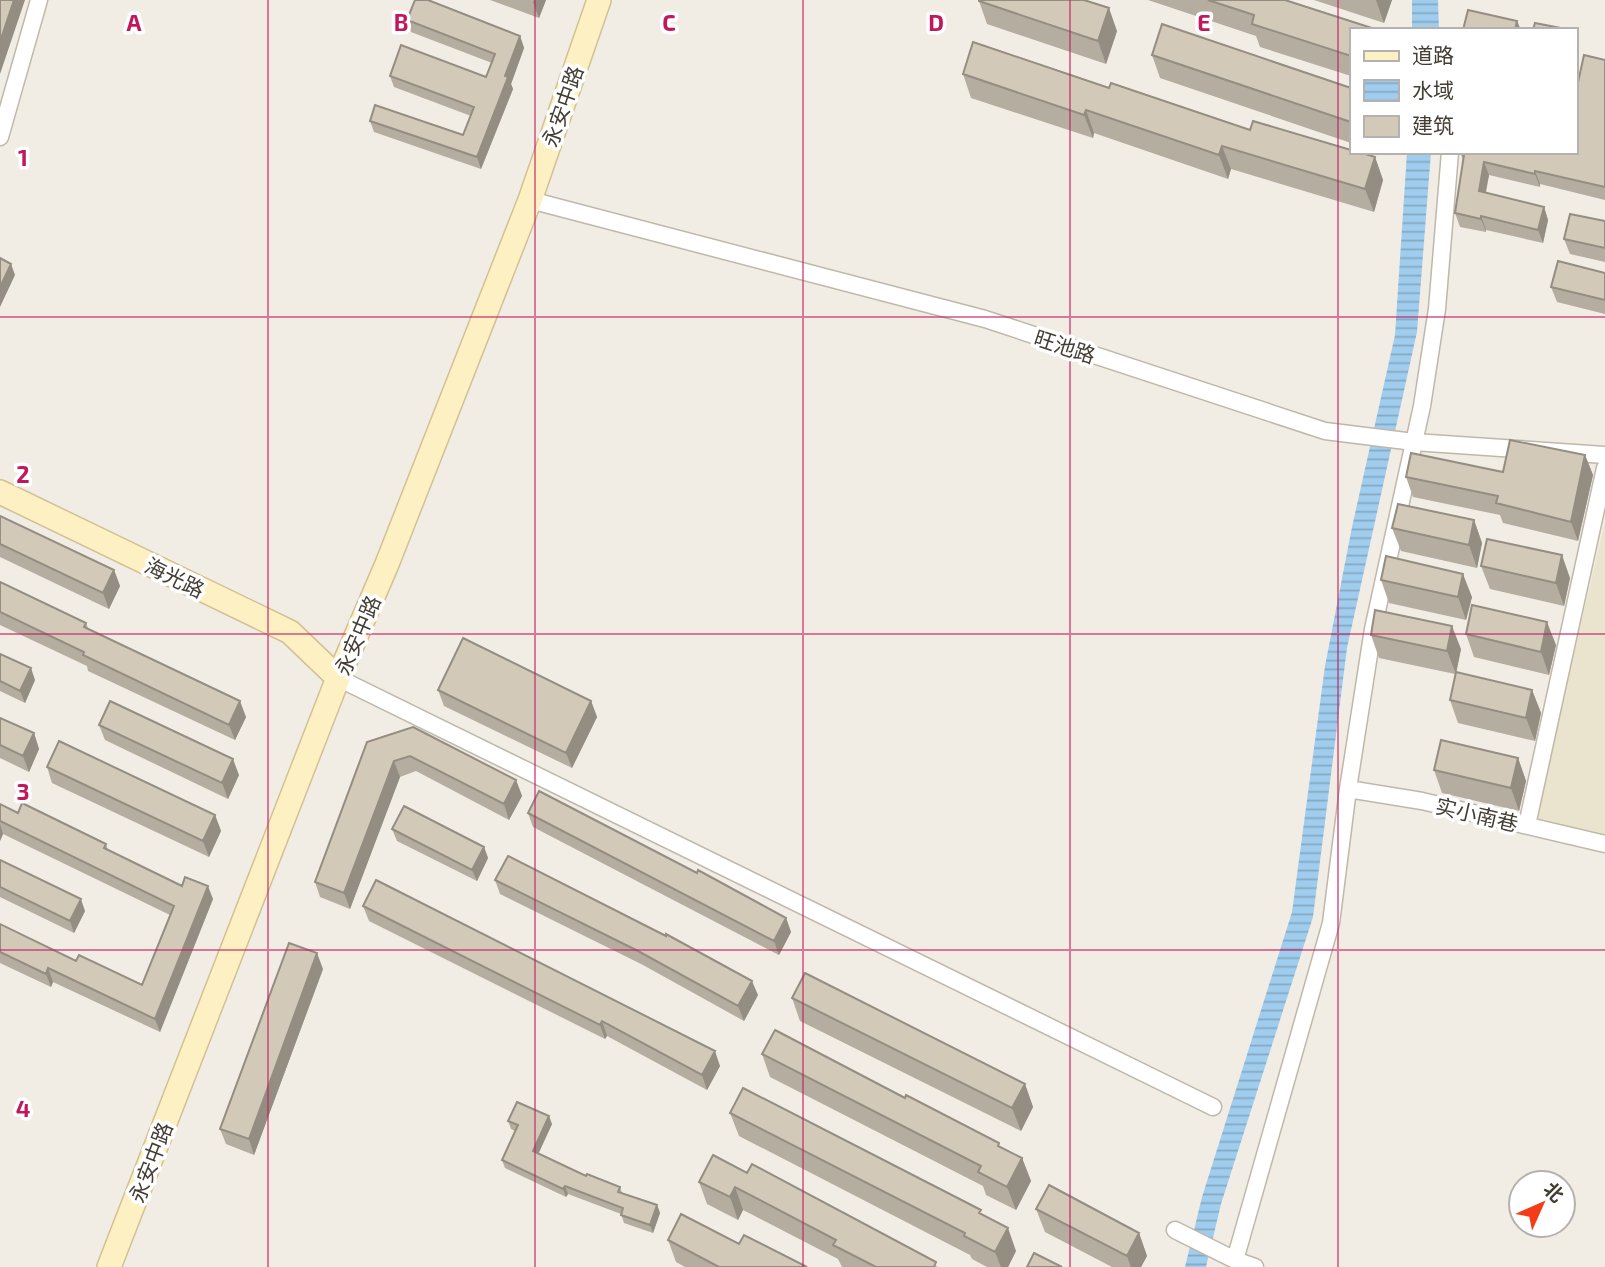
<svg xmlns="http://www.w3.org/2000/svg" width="1605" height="1267" viewBox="0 0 1605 1267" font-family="'Exo 2','Noto Sans SC',sans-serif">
  <defs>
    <pattern id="water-rules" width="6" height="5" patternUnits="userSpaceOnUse" patternTransform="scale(1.75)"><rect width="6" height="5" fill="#a0cdee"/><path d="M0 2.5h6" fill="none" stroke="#84a8c2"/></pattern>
  </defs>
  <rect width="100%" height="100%" fill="#f1ede4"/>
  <path fill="#eae3ce" d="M1605 522V839L1534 822Z"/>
  <path fill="url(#water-rules)" d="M1412 0H1438L1439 30H1412Z
    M1407 152H1431L1417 332 1347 648 1313 917 1221 1204 1206 1267H1185L1202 1197 1292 912 1325 666 1352 527 1395 335Z"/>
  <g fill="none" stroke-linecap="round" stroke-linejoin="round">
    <defs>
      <path id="street" d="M0 137 39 0
        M530 200 985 319 1325 431 1414 442 1605 455
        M338 678 1213 1107
        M1348 789 1422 801 1605 844
        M1527 825 1605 468
        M1175 1230 1235 1260 1255 1267
        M1235 1260 1331 923 1348 789 1373 629 1422 406 1437 309 1450 152"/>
      <path id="secondary" d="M0 492 290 632 338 678
        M109 1267 338 678 387 564 530 200 599 0"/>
    </defs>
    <use href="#street" stroke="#bfb8aa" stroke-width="19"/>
    <use href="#secondary" stroke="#d1c194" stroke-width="26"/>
    <use href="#street" stroke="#fff" stroke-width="16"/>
    <use href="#secondary" stroke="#fdf0c2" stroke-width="23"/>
  </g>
  <path fill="#b5ad9f" d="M490 0H546L539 18Z
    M1148 0H1285L1351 30V76L1260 47 1256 36Z
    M1314 0H1392L1384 23Z
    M979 1 1117 31 1106 64 987 24Z
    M407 20 520 36 524 48 511 84 513 89 481 169 374 132 370 121 463 135 471 116 394 87 390 76 486 77 492 63 411 32Z
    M1152 55 1351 88V143L1160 78Z
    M1605 60V200L1540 184V187L1489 175 1486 193 1544 207 1548 220 1543 243 1486 230V232L1460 227 1455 213 1463 161 1461 154 1575 152Z
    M963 74 1109 88 1250 130 1375 157 1383 180 1374 212 1231 169 1228 179 1094 133 1093 138 971 98Z
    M1605 221V262L1570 254 1564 239Z
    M1605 273V314L1557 302 1551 287Z
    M1585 455 1593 475 1578 541 1503 523 1500 515 1413 497 1406 477 1503 472Z
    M0 516 114 570 120 586 109 609 0 557Z
    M1474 520 1482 543 1477 568 1401 551 1392 528Z
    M1481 566 1570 578 1564 606 1490 589Z
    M1381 580 1472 597 1466 620 1389 603Z
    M0 582 86 623 88 628 246 717 235 740 88 671 87 666 0 625Z
    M1466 634 1556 645 1549 675 1474 657Z
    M1371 635 1461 649 1456 672 1532 690 1541 713 1535 741 1458 723 1450 700 1455 674 1379 658Z
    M0 654 35 680 25 703 0 691Z
    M438 690 591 701 597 717 572 768 444 706Z
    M0 718 34 733 39 749 29 772 0 758Z
    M99 725 239 775 228 799 105 740Z
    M367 742 516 780 522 796 509 820 416 771 400 777 350 909 320 897 315 882Z
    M1518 758 1526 781 1519 811 1442 793 1434 770Z
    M47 767 215 815 221 831 209 857 52 783Z
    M0 804 18 813 106 844 108 850 182 886 213 899 160 1032 53 982 51 987 0 963V924L76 961 142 985 170 915 3 834 0 841Z
    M528 813 697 873 786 918 791 932 779 955 533 827Z
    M392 829 484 847 488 858 477 881 397 841Z
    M0 860 85 911 74 933 0 897Z
    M495 880 758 995 744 1021 643 965 500 894Z
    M363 906 720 1066 707 1090 607 1036 605 1039 369 921Z
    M323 969 254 1155 226 1144 220 1129Z
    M792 998 1025 1084 1033 1107 1021 1131 800 1021Z
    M762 1054 1001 1147 1022 1158 1031 1181 1016 1210 986 1195 983 1186 770 1077Z
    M730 1113 1016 1251 1008 1267H987L972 1259 970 1255 739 1136Z
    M508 1121 552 1124 538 1154 586 1176 620 1187 622 1193 657 1205 660 1213 653 1233 624 1223 621 1214 568 1194 566 1197 505 1168 502 1160 515 1131 511 1129Z
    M747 1173 938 1267H842L838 1259 743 1210 738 1220 707 1204 699 1182Z
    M1036 1209 1139 1233 1147 1256 1141 1267H1112L1045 1232Z
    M668 1240 739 1244 807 1267H685L676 1262Z"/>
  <path fill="#938d82" d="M14 0H25L0 74V42Z
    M534 0H546L539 18 533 2Z
    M1376 0H1392L1384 23Z
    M1109 8 1117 31 1106 64 1098 41Z
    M1517 21 1521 30H1515Z
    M520 36 524 48 511 84 513 89 481 169 477 157 505 76Z
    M1086 110 1094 133 1093 138 1084 115Z
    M1222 146 1231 169 1228 179 1219 155Z
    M1375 157 1383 180 1374 212 1365 189Z
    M1484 162 1489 175 1483 204 1479 191Z
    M1535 171 1540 184V187L1535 174Z
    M1544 207 1548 220 1543 243 1538 230Z
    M1481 216 1486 230V232L1481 219Z
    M11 264 15 275 0 307V287Z
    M1585 455 1593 475 1578 541 1571 522Z
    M1474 520 1482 543 1477 568 1469 545Z
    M1562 555 1570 578 1564 606 1556 583Z
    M114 570 120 586 109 609 103 593Z
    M1463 574 1472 597 1466 620 1458 597Z
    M1547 622 1556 645 1549 675 1541 652Z
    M1452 626 1461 649 1456 674 1447 651Z
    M31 668 35 680 25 703 20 691Z
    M1532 690 1541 713 1535 741 1526 718Z
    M240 701 246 717 235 740 229 725Z
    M591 701 597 717 572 768 566 753Z
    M34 733 39 749 29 772 23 756Z
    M1518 758 1526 781 1519 811 1511 788Z
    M233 759 239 775 228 799 222 783Z
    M394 761 400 777 350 909 344 893Z
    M516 780 522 796 509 820 504 804Z
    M215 815 221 831 209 857 203 841Z
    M0 824 3 834 0 841Z
    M484 847 488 858 477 881 472 870Z
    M208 886 213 899 160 1032 155 1019Z
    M81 899 85 911 74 933 70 921Z
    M786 918 791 932 779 955 774 941Z
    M317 953 323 969 254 1155 249 1139Z
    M48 968 53 982 51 987 46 974Z
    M752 981 758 995 744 1021 738 1006Z
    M602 1021 607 1036 605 1039 600 1025Z
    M715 1051 720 1066 707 1090 702 1075Z
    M1025 1084 1033 1107 1021 1131 1012 1108Z
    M549 1116 552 1124 536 1159 533 1151Z
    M1022 1158 1031 1181 1016 1210 1007 1187Z
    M565 1186 568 1194 566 1197 563 1189Z
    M735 1187 743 1210 738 1220 730 1197Z
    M657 1205 660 1213 653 1233 650 1225Z
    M1008 1228 1016 1251 1008 1267H1001L995 1252Z
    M1139 1233 1147 1256 1141 1267H1131L1127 1256Z"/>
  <path fill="#d2c9b9" stroke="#938d82" stroke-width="2" d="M0 0H14L0 42Z
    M415 0H428L520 36 505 76 508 77 477 157 370 121 375 105 463 135 474 107 390 76 401 45 486 77 495 54 407 20Z
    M979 0H1084L1109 8 1098 41 979 1Z
    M1208 0H1285L1378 30H1351V56L1252 24 1254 15Z
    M1468 10 1517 21 1515 30H1463Z
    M1535 23 1571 30H1533Z
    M1162 24 1351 88V122L1152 55Z
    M973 42 1109 88 1111 83 1250 130 1253 121 1351 150V152H1359L1375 157 1365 189 1222 146 1219 155 1086 110 1084 115 963 74Z
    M1584 55 1605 60V187L1535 171V174L1484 162 1479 191 1544 207 1538 230 1481 216V219L1455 213 1464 155 1461 154V152H1575V96Z
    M1570 214 1605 221V248L1564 239Z
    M0 258 11 264 0 287Z
    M1558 261 1605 273V300L1551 287Z
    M1510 440 1585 455 1571 522 1496 503 1498 496 1406 477 1411 453 1503 472Z
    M1398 504 1474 520 1469 545 1392 528Z
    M0 516 114 570 103 593 0 544Z
    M1487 539 1562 555 1556 583 1481 566Z
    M1386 556 1463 574 1458 597 1381 580Z
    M0 582 86 623 84 627 240 701 229 725 83 655 84 652 0 612Z
    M1472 605 1547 622 1541 652 1466 634Z
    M1375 610 1452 626 1447 651 1371 635Z
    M463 638 591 701 566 753 438 690Z
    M0 654 31 668 20 691 0 681Z
    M1456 672 1532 690 1526 718 1450 700Z
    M110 701 233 759 222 783 99 725Z
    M0 718 34 733 23 756 0 745Z
    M413 727 516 780 504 804 410 756 394 761 344 893 315 882 367 742Z
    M1441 740 1518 758 1511 788 1434 770Z
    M59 741 215 815 203 841 47 767Z
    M539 791 697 873 698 870 786 918 774 941 528 813Z
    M22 803 106 844 104 848 182 886 185 877 208 886 155 1019 48 968 46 974 0 952V924L76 961 79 955 142 985 174 906 0 821V804L18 813Z
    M404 806 484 847 472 870 392 829Z
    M508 856 666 936V934L752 981 738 1006 638 951 495 880Z
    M0 860 81 899 70 921 0 887Z
    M376 880 715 1051 702 1075 602 1021 600 1025 363 906Z
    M289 943 317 953 249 1139 220 1129Z
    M805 973 1025 1084 1012 1108 792 998Z
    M775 1030 905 1098 906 1095 999 1143 998 1146 1022 1158 1007 1187 978 1172 981 1166 762 1054Z
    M743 1088 981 1210 979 1213 1008 1228 995 1252 964 1236 965 1233 730 1113Z
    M517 1102 549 1116 533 1151 586 1176 587 1174 620 1187 618 1192 657 1205 650 1225 621 1215 623 1208 565 1186 563 1189 502 1160 518 1125 508 1121Z
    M713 1155 747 1173 752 1164 936 1262 934 1267H876L833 1245 836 1240 735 1187 730 1197 699 1182Z
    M1049 1185 1139 1233 1127 1256 1036 1209Z
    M681 1214 739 1244 744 1235 807 1267H719L668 1240Z
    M1034 1253 1062 1267H1027Z"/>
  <path fill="none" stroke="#c2185b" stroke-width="2" stroke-opacity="0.55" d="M268 0V1267M535 0V1267M803 0V1267M1070 0V1267M1338 0V1267M0 317H1605M0 634H1605M0 950H1605"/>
  <g text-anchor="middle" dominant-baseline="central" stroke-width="7" stroke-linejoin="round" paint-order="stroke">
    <g font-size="21" fill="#433d34" stroke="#fff">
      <text transform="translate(562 106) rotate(-71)">永安中路</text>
      <text transform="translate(1065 346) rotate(18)">旺池路</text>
      <text transform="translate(175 577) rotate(26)">海光路</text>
      <text transform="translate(357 635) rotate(-67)">永安中路</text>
      <text transform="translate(1477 814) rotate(13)">实小南巷</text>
      <text transform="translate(150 1162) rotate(-69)">永安中路</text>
    </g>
  </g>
  <g font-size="23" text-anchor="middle" font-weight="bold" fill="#c2185b" stroke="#fff" stroke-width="7" stroke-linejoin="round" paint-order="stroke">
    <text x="134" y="31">A</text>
    <text x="401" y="31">B</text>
    <text x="669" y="31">C</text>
    <text x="936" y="31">D</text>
    <text x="1204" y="31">E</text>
    <text x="23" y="166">1</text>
    <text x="23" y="483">2</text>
    <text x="23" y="800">3</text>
    <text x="23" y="1117">4</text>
  </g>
  <rect x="1350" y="28" width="228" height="126" fill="#ffffff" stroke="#b4b1ae" stroke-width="2"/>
  <rect x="1364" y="51" width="35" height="10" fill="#fdf0c2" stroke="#b4b1ae" stroke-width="2"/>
  <text x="1412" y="63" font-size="21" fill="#433d34">道路</text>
  <rect x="1364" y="80" width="35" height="21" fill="url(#water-rules)" stroke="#b4b1ae" stroke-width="2"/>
  <text x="1412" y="98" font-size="21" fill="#433d34">水域</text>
  <rect x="1364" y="116" width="35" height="21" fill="#d2c9b9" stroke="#b4b1ae" stroke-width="2"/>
  <text x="1412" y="133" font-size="21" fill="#433d34">建筑</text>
  <g transform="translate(1542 1204) rotate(45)"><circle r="33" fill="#ffffff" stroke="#b4b1ae" stroke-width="2"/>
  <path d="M0-5L12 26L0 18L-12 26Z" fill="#f43d18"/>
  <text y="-10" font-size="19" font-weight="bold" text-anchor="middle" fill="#433d34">北</text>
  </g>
</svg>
